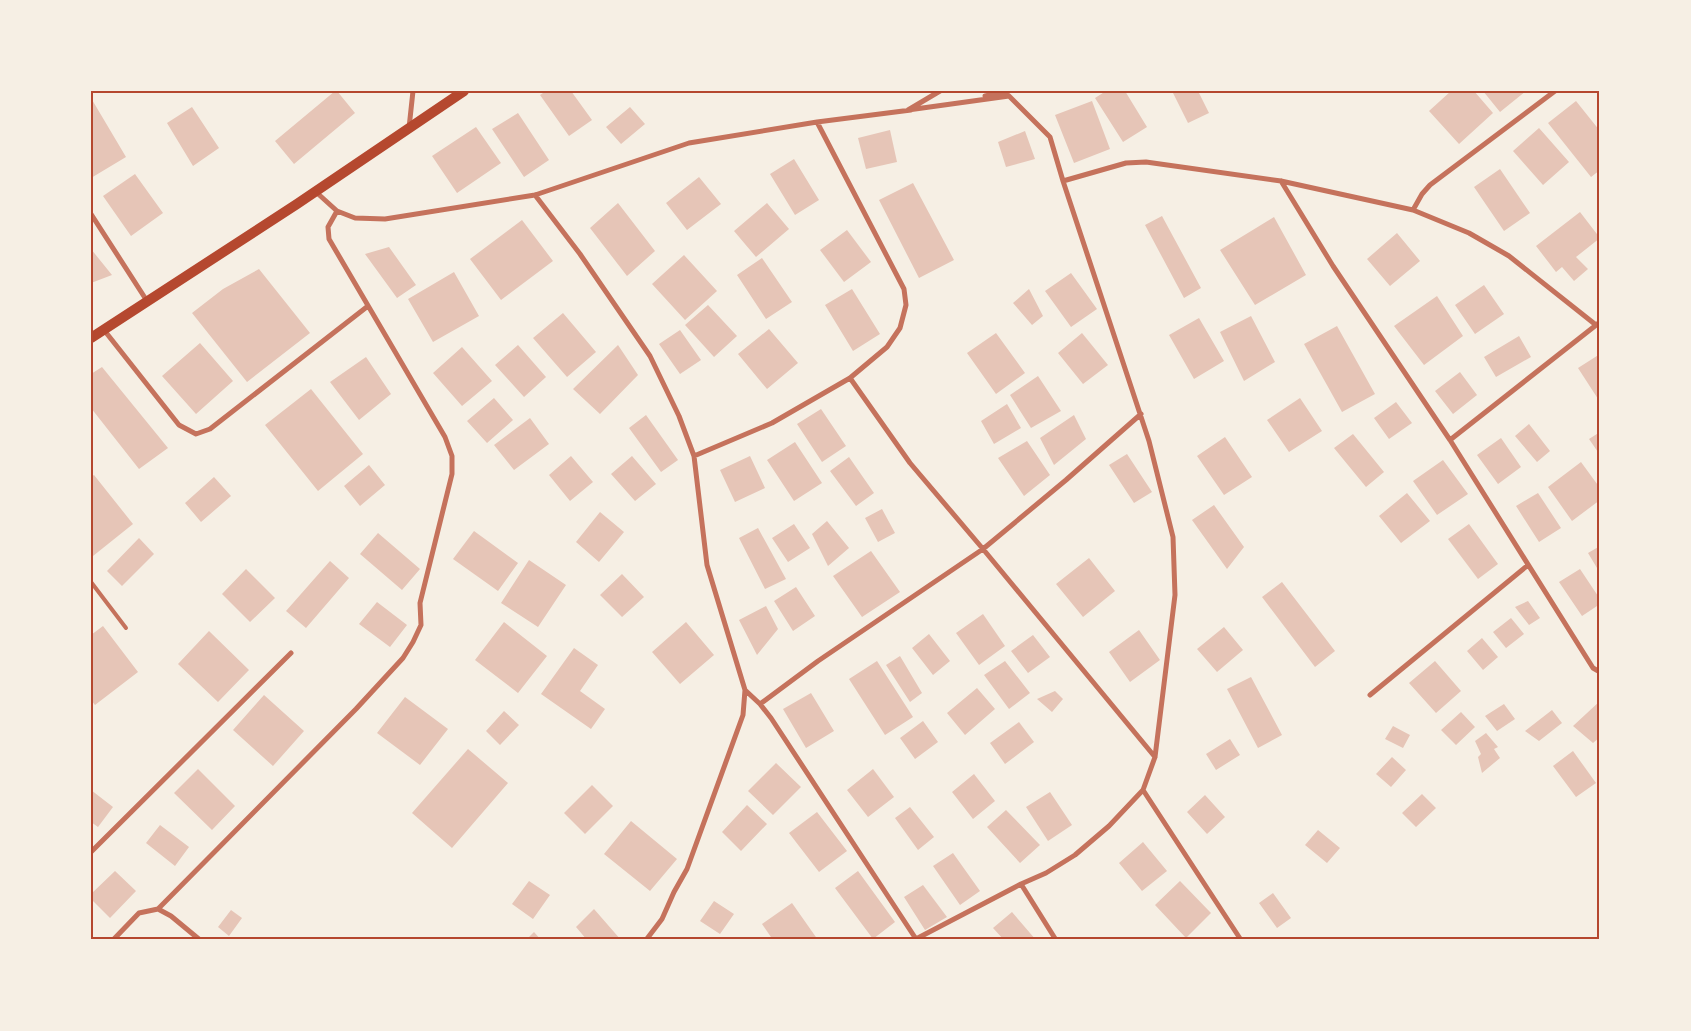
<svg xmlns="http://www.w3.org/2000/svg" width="1691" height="1031" viewBox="0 0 1691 1031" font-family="Poppins,sans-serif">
  <rect width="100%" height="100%" fill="#f6efe4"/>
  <path fill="#e6c5b7" d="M335 91H337L355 113 294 164 275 141Z
    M546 91H571L592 120 569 136 540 95Z
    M1106 91H1125L1147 127 1123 142 1095 98Z
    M1172 91H1198L1209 113 1188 123Z
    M1451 91H1474L1493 113 1459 144 1429 111Z
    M1483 91H1526L1500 112Z
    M91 98 126 157 91 178Z
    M1092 101 1110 149 1074 163 1055 115Z
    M1576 101 1600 131V170L1591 177 1548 123Z
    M192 107 219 148 193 166 167 123Z
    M630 107 645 124 621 144 606 127Z
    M518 113 549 160 524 177 492 129Z
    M476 127 501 163 457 193 432 156Z
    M1539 128 1569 162 1543 185 1513 151Z
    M890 130 897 162 866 169 858 138Z
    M1025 131 1035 159 1006 167 998 142Z
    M794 159 819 200 795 215 770 174Z
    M1500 169 1530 213 1504 231 1474 187Z
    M135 174 163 213 131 236 103 196Z
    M699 177 721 204 687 230 666 203Z
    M913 183 954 260 919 278 879 200Z
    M618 203 655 251 627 276 590 228Z
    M767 203 789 229 756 257 734 231Z
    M1580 212 1600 238 1576 257 1588 269 1574 281 1562 267 1556 272 1536 246Z
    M1162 216 1201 288 1184 298 1145 225Z
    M1274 217 1306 275 1255 305 1220 250Z
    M522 220 553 261 501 300 470 259Z
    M847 230 871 262 844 282 820 250Z
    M1397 233 1420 261 1390 286 1367 259Z
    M389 247 416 285 397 298 365 254Z
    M91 249 112 275 91 283Z
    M684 255 717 291 685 320 652 284Z
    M762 258 792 302 766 319 737 275Z
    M259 269 310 333 247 382 192 313 223 289Z
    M454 272 479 316 433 342 408 299Z
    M1071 273 1097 309 1071 327 1045 291Z
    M1484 285 1504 314 1475 334 1455 305Z
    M852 289 880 334 853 351 825 305Z
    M1029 289 1043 316 1032 325 1013 303Z
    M1437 296 1463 336 1424 365 1394 326Z
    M708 305 737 336 714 357 685 325Z
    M563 313 596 352 567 377 533 338Z
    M1251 316 1275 362 1244 381 1220 332Z
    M1199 318 1224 361 1194 379 1169 335Z
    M1337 326 1375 394 1342 412 1304 344Z
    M769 329 798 363 767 389 738 354Z
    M680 330 701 360 680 374 659 344Z
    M996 333 1025 373 996 394 967 353Z
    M1082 333 1108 365 1083 384 1058 353Z
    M1519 336 1531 357 1496 377 1484 357Z
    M200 343 233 381 196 414 162 376Z
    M518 345 546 377 524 397 495 365Z
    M618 345 638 375 600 414 573 389Z
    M462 347 492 381 462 406 433 373Z
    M1600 354V402L1578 368Z
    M366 357 391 394 359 420 330 382Z
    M102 367 168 448 139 469 91 408V374Z
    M1460 372 1477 395 1453 414 1435 391Z
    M1038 376 1061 411 1031 428 1010 395Z
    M311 389 363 454 318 491 265 425Z
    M494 398 513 420 487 443 467 421Z
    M1300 398 1322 431 1289 452 1267 420Z
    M1396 402 1412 423 1389 439 1374 418Z
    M1007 404 1021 428 994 444 981 421Z
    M821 409 846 446 822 462 797 424Z
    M646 415 678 460 661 472 629 428Z
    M1074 415 1086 439 1054 465 1040 438Z
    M530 418 549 444 514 470 494 445Z
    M1529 424 1550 451 1537 462 1515 436Z
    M1600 432V455L1589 439Z
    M1353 434 1384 472 1366 487 1334 448Z
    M1225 437 1252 477 1224 495 1197 456Z
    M1501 438 1521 467 1498 484 1477 455Z
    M1027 441 1050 475 1024 496 998 458Z
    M795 442 822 483 794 501 767 460Z
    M1127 454 1152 492 1134 503 1109 465Z
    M571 456 593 482 570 501 549 475Z
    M632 456 656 484 635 501 611 474Z
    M750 456 765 488 735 502 720 470Z
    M849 457 874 493 856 506 830 471Z
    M1443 460 1468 494 1437 515 1413 481Z
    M1581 462 1600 488V500L1572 521 1548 487Z
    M369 465 385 485 360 506 344 486Z
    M94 475 133 524 93 556 91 553V477Z
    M214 477 231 496 201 522 185 503Z
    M1407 493 1430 521 1401 543 1379 516Z
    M1538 493 1561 528 1539 542 1516 506Z
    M1214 505 1244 547 1227 569 1192 520Z
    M882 509 895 533 878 542 865 518Z
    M600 512 624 532 599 562 576 542Z
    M827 521 849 548 828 566 812 534Z
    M794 524 810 548 788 562 772 538Z
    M1469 524 1498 564 1478 579 1448 539Z
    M758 528 786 579 765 589 739 538Z
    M474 531 518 563 498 591 453 559Z
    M378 533 420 569 402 590 360 554Z
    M139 538 154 554 122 586 107 571Z
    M1600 546V573L1588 553Z
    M871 551 900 592 862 617 833 576Z
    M1089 558 1115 591 1083 617 1056 584Z
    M529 560 566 585 538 627 501 603Z
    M330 561 349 578 306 628 286 611Z
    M246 569 275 598 250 622 222 594Z
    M1580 569 1600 599V604L1582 616 1559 582Z
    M622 574 644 597 622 617 600 595Z
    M1282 582 1335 651 1315 667 1262 597Z
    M796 587 815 616 793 631 774 601Z
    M1528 601 1540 618 1529 625 1515 607Z
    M377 602 407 625 390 647 359 624Z
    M766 606 778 629 757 655 739 620Z
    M983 614 1005 646 979 665 956 633Z
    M1511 618 1524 634 1506 648 1493 632Z
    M504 622 547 656 518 693 475 660Z
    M686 622 714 655 680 684 652 652Z
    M103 626 138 672 95 705 91 700V635Z
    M1224 627 1243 650 1217 672 1197 649Z
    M1139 630 1160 660 1130 682 1109 652Z
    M209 631 249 670 218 702 178 664Z
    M929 634 950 661 933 675 912 648Z
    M1033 635 1050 657 1028 673 1011 651Z
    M1482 638 1498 657 1483 670 1467 651Z
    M574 648 598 665 580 691 605 709 591 729 541 694Z
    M900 656 922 693 910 702 886 665Z
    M877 661 913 717 885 735 849 679Z
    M1005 661 1030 693 1009 709 984 675Z
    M1435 661 1461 691 1436 713 1409 683Z
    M1251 677 1282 735 1258 748 1227 689Z
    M977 688 995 709 965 735 947 713Z
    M1055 691 1063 699 1052 712 1037 699Z
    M811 693 834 731 806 748 783 709Z
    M264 695 304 731 273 766 233 730Z
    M405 697 448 729 420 765 377 733Z
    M1600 701V737L1593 743 1573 726Z
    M1504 704 1515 719 1497 731 1485 716Z
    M1552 710 1562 723 1539 741 1525 731Z
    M504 711 519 725 500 745 486 731Z
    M1461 712 1475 727 1456 745 1441 730Z
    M923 721 938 742 915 759 900 738Z
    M1019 722 1034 742 1005 764 990 743Z
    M1393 726 1410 735 1403 748 1385 739Z
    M1486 733 1498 747 1494 749 1500 758 1482 773 1478 757 1481 754 1475 741Z
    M1230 739 1240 755 1216 770 1206 754Z
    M468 749 508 783 452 848 412 813Z
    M1573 751 1596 783 1576 797 1553 766Z
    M1392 757 1406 770 1391 787 1376 774Z
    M776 763 801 787 773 815 748 791Z
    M198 769 235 806 212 830 174 793Z
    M873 769 894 797 868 817 847 790Z
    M974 774 995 801 973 819 952 792Z
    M592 785 613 806 585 834 564 813Z
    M91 790 113 807 98 827 91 822Z
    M1050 792 1072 825 1048 841 1026 807Z
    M1422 794 1436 808 1416 827 1402 813Z
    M1205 795 1225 817 1207 834 1187 812Z
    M747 805 767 824 741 851 722 832Z
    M910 807 934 837 918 850 895 818Z
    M1006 810 1040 845 1020 863 987 827Z
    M817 812 847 851 819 872 789 833Z
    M631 821 677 859 650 891 604 854Z
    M160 825 189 847 175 866 146 843Z
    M1318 830 1340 848 1327 863 1305 845Z
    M1143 842 1167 871 1142 891 1119 863Z
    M953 853 980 891 960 905 933 866Z
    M115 871 136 891 110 918 91 899V894Z
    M858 871 895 922 873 939 835 888Z
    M529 881 550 895 533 919 512 904Z
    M1180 881 1211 913 1186 938 1155 905Z
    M923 885 947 917 925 930 904 897Z
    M1273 893 1291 918 1277 928 1259 903Z
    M714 901 734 914 720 934 700 921Z
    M792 903 818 940H773L762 924Z
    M594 909 621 940H587L576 927Z
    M231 910 242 918 229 936 218 927Z
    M1012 912 1036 940H1004L993 928Z
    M534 932 541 940H526Z"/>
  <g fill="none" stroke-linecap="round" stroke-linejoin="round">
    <path stroke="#c5725c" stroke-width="4" d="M91 582 126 628"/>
    <path stroke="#c5725c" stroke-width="5" d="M985 96 1009 91
      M409 128 413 91
      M1063 181 1126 163 1146 162 1281 181 1413 210 1469 233 1509 256 1596 325
      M1281 181 1333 266 1450 440 1593 668 1600 672
      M316 192 337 211 355 218 385 219 535 195 689 143 817 122 911 110
      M535 195 580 254 650 356 679 416 694 456 707 565 745 690 743 715 687 869 674 892 662 919 646 940
      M1413 210 1422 194 1430 185 1555 91
      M91 214 147 301
      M104 330 179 425 196 434 210 429 368 306
      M850 378 910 463 983 549 1155 757
      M1450 440 1600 322
      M694 456 772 423 850 378 887 347 900 328 906 305 904 289 817 122
      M745 690 760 704 771 718 916 939
      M1370 695 1528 565
      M760 704 818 661 983 549 1066 480 1141 414
      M1143 790 1241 940
      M91 852 291 653
      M1021 884 1056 940
      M158 909 356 709 403 658 413 642 421 625 420 603 452 474V456L445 437 329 239 328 227 337 211
      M91 939 93 940
      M113 940 139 913 158 909 171 916 200 940
      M914 940 1021 884 1046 873 1075 855 1109 826 1143 790 1155 757 1175 595 1173 537 1149 441 1063 181 1050 137 1009 96 908 110 940 91"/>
    <path stroke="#b5482f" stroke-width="10" d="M91 338 297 204 464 91"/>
  </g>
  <rect width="1691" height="1031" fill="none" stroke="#f6efe4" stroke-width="185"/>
  <rect x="92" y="92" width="1506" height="846" fill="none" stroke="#b5482f" stroke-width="2"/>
</svg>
